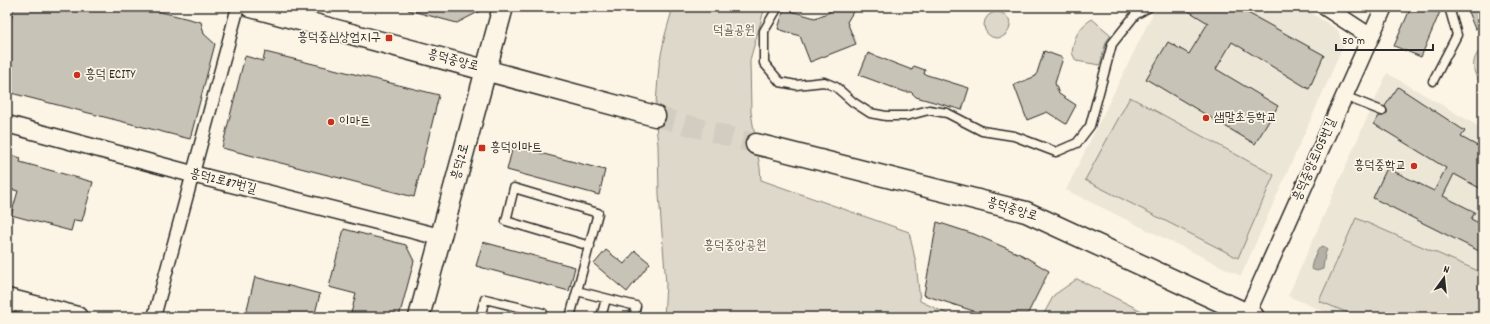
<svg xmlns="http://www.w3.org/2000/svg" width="1490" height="324" viewBox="0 0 1490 324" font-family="Dekko,'Poor Story',sans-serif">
  <rect width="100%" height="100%" fill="#fcf5e5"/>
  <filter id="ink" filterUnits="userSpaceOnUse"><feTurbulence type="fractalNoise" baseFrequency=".025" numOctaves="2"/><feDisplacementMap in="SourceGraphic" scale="8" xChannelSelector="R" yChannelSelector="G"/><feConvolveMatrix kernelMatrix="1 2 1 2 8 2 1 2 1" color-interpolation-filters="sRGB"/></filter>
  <g filter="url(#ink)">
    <path fill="#ece6d7" d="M1156 7H1302L1338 30 1343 47 1241 276 1066 190Z
      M1387 73 1483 129V317H1337L1288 296Z"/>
    <path fill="#ded8ca" stroke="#84827a" d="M673 7H765L750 60 751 112 760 168 761 180 909 232 916 263 920 301 954 317H664L666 284 659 195 658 145 655 116 659 65 665 35Z
      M984 25a13 13 0 1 1 26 0a13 13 0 1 1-26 0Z
      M1092 19 1111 35 1106 42 1100 65 1076 61 1072 53C1074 37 1078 28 1092 19Z
      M1483 48V85C1471 75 1470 57 1483 48Z
      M1130 97 1274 175 1238 258 1085 180Z
      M1356 218 1483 273V317H1358L1319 301Z
      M1077 279 1154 317H1042L1054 295Z"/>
    <path fill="#b4b0a5" stroke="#7d7b74" d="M1323 246 1327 250 1325 254 1323 269 1317 271 1311 269C1312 261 1315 254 1320 247Z"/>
    <path fill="#c8c3b7" stroke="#2b2b2b" d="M14 7H141L201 22 204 34 215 44 190 139 7 92V35Z
      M409 7H488L457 23 408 10Z
      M832 7H856L847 22 856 44 810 62 800 36 778 29 784 9 815 18 830 12Z
      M1182 7H1237L1324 55 1309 89 1232 42 1216 69 1278 106 1255 144 1146 79 1168 42 1189 54 1208 23Z
      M1411 7H1442L1421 57 1394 46Z
      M1466 7H1483V26L1475 29Z
      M1044 51 1063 58 1055 83 1059 94 1076 105 1066 124 1047 112 1027 120 1014 85 1036 76Z
      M265 52 439 95 414 197 222 148 245 56 263 61Z
      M868 53 912 70 914 66 925 70 924 74 969 88 962 110 916 97 911 92H905L859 75Z
      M1398 87 1465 131 1461 137 1483 149V190L1454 174 1443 196 1475 212 1471 219 1483 225V253L1373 198 1387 168 1434 191 1446 168 1374 124 1379 116H1383L1387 113V110L1385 106Z
      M513 146 605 170 599 195 507 170Z
      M7 154 21 158 20 162 93 182 82 221 74 220 71 231 11 215 18 191 7 188Z
      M937 222 974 234 1022 255 1049 271 1026 317H992L924 295Z
      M344 229 406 245 414 261 399 317H350L356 294 329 287Z
      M483 242 575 267 569 291 476 266Z
      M606 250 624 264 635 251 650 263 627 292 594 264Z
      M255 277 320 294 314 317H245Z"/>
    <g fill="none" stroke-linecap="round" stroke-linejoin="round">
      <path stroke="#d2cdc0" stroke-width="20" stroke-dasharray="20 10" stroke-linecap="butt" d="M655 116 756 144"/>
      <defs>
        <path id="service" d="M778 7 764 31V63L780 82 796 85 824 82 836 87 853 102 870 113 886 116H906L929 110 947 113 982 131 1014 136 1056 152 1077 143 1090 126 1112 44 1135 15 1149 7
          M1433 81 1457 35 1449 7
          M1344 96 1382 111
          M577 291 636 306 633 317
          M480 317 485 299 543 313 542 317
          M570 317 598 213 514 188 506 221 590 246
          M601 317 606 299"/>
        <path id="pedestrian" d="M154 317 238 7"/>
        <path id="minor" d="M1325 7 1371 37
          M7 124 192 174 440 237
          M1247 314 1384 7"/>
        <path id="tertiary" d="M251 7 655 116
          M756 144 1026 212 1254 317
          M7 299 77 317
          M419 317 503 7"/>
      </defs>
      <use href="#service" stroke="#2b2b2b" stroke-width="11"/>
      <use href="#pedestrian" stroke="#2b2b2b" stroke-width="15"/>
      <use href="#minor" stroke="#2b2b2b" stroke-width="19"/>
      <use href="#tertiary" stroke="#2b2b2b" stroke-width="23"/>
      <use href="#service" stroke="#fcf5e5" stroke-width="8"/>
      <use href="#pedestrian" stroke="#fcf5e5" stroke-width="12"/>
      <use href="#minor" stroke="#fcf5e5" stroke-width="16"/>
      <use href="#tertiary" stroke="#fcf5e5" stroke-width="20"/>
    </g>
  </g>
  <g fill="#c8321e" stroke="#fcf5e5" stroke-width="1.5">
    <rect x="385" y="34" width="8" height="8" rx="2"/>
    <circle cx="77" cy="75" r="4"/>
    <circle cx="1206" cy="118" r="4"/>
    <circle cx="331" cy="122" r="4"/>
    <rect x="478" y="144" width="8" height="8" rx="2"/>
    <circle cx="1414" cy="166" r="4"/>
  </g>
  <g text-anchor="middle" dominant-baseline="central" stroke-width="3.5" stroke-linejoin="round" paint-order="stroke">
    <g font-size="13" fill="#585653" stroke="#fcf5e5">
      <text x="734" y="31">덕골공원</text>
      <text x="735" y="246">흥덕중앙공원</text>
    </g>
    <g font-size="13" fill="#2b2b2b" stroke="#fcf5e5" text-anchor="start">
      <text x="381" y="38" text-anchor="end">흥덕중심상업지구</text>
      <text x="85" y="75">흥덕 ECITY</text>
      <text x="1214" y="118">샘말초등학교</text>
      <text x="339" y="122">이마트</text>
      <text x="490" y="148">흥덕이마트</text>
      <text x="1406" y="166" text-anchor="end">흥덕중학교</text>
    </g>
    <g font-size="13" fill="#2b2b2b" stroke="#fcf5e5">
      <text transform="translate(453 61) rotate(15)">흥덕중앙로</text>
      <text transform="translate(1315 160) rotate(-66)">흥덕중앙로105번길</text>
      <text transform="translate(461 162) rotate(-75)">흥덕2로</text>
      <text transform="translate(223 182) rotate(14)">흥덕2로87번길</text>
      <text transform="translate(1012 210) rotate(17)">흥덕중앙로</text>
    </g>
  </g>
  <rect width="1490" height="324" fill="none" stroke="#fcf5e5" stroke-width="24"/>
  <rect x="12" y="12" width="1466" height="300" fill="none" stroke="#2b2b2b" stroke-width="1.5" filter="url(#ink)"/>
  <g transform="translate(1444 278) rotate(15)" stroke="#fcf5e5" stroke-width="3" paint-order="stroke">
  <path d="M0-3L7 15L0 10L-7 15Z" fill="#2b2b2b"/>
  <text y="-6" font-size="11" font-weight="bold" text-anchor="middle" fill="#2b2b2b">N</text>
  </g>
  <path d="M1336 44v6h97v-6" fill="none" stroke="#2b2b2b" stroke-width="2"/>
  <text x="1342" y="44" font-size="12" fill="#2b2b2b" stroke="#fcf5e5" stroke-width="3" paint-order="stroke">50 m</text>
</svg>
